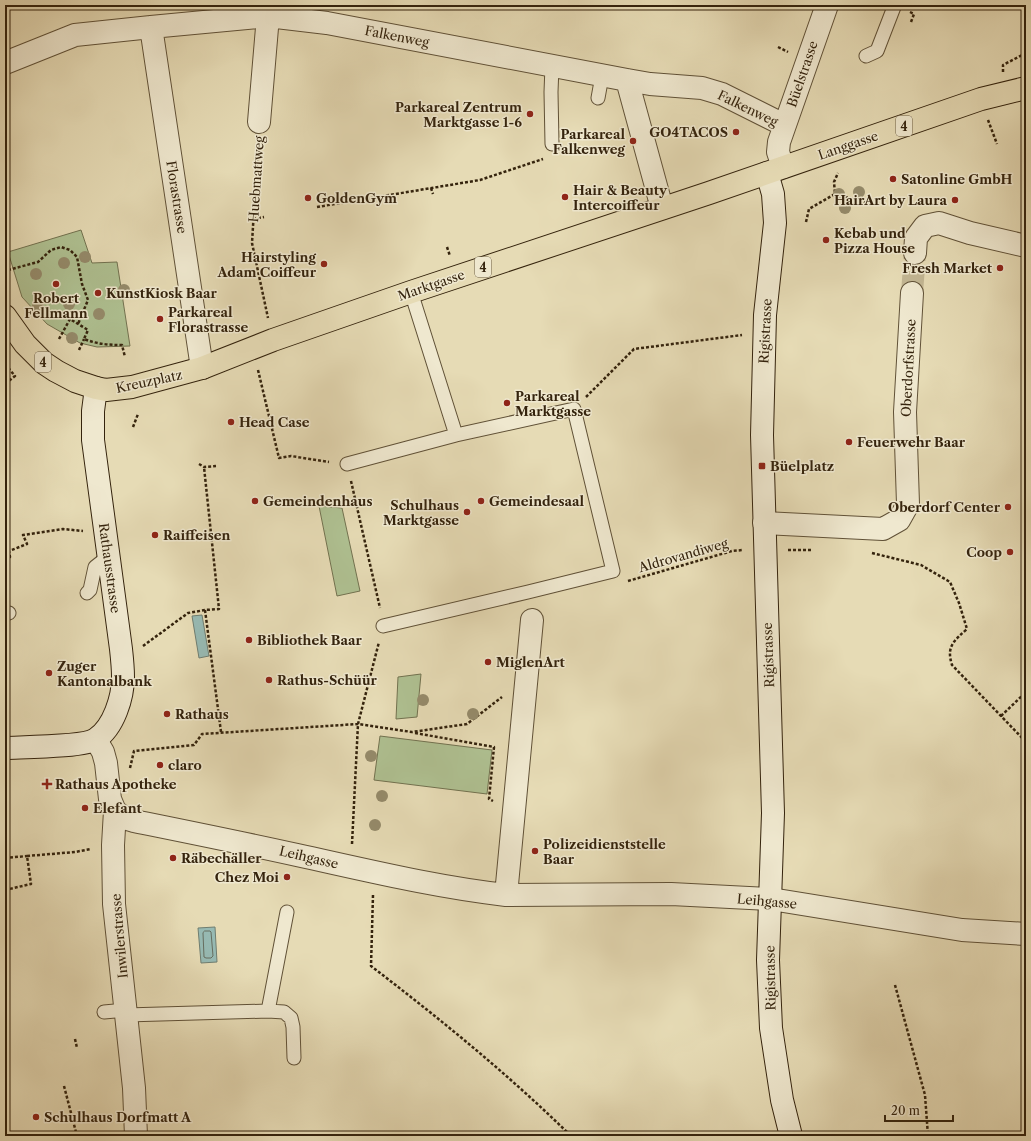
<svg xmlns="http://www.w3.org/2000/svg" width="1031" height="1141" viewBox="0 0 1031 1141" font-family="'Libre Caslon Text',serif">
  <rect width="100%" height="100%" fill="#e6dbb5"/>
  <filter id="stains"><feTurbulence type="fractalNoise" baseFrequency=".005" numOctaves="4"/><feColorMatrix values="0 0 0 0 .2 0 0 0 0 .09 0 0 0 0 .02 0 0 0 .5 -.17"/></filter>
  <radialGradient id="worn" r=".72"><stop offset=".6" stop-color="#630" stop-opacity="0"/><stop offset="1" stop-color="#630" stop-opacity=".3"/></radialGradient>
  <path fill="#afc192" stroke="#727250" d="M81 230 92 263 117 262 130 346 97 347 80 343 47 324 22 297 8 252Z
    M319 506 342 508 360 591 337 596Z
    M421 674 417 717 396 719 398 677Z
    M380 736 492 750 487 794 374 780Z"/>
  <path fill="#97bab3" stroke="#6f7e71" d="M202 615 209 656 199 658 192 616Z
    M215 927 217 962 201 963 198 928Z"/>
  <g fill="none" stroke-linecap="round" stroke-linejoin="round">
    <path stroke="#666e60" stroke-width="1" d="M205 931H210L211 932 213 956 211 958H206L204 957 203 933Z"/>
    <path stroke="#c2b693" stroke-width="22" stroke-dasharray="22 11" stroke-linecap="butt" d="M912 293 915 253"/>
    <defs>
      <path id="lane" d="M866 56 877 51 894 7
        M598 98 602 76
        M552 144 551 92 552 66
        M347 464 456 435
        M87 593 90 590 95 567 109 556
        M5 614 9 613
        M383 626 528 592 613 571 574 409 456 435 411 292
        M268 1011 284 1012 291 1018 293 1027 294 1058
        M104 1012 126 1010
        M126 1015 268 1011 287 912"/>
      <path id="street" d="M151 27 202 368
        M5 63 75 35 151 27 268 16 327 23 627 80 650 84 702 88 722 94 784 125
        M627 80 662 208
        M259 122 268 16
        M783 167 778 152 779 142 827 5
        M915 253 916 238 925 226 939 223 970 233 1026 246
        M764 523 883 529 899 520 908 504 905 412 912 293
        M96 740 103 752 106 763 110 799 115 811 113 845 114 904 134 1088 136 1136
        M115 811 124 818 134 821C188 832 243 843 297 855 366 870 435 887 506 895L671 894 771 899 962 930 1026 934
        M506 895 532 620"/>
      <path id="secondary" d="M767 173 773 194 775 223 765 315 762 435 773 813 768 960 771 1028 782 1100 791 1136
        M5 748C21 747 85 747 96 739 114 727 123 697 123 677 123 668 122 658 121 649L93 440V411L96 388"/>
      <path id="primary" d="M5 316 25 344 44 363 56 371 75 381 96 388 106 390 132 387 202 368 273 340 411 292 709 193 981 99 1026 88"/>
    </defs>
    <use href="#lane" stroke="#605137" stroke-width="15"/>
    <use href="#street" stroke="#605137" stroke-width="24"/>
    <use href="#secondary" stroke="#34230d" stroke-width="24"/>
    <use href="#primary" stroke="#34230d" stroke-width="24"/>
    <path stroke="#34230d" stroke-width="2.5" stroke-dasharray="3 2" stroke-linecap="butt" d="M910 12 914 14 911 22
      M778 47 788 52
      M1003 72V65L1026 53
      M988 120 997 144
      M258 143 252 243 268 318
      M431 188 433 194
      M835 194 871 204
      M317 207 480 180 543 159
      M253 219 264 217
      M806 222 809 209 835 194 834 182 838 173
      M447 247 450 256
      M8 270 38 262 51 250 61 247 70 250 77 257 82 284 88 300 78 324
      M59 339 70 319 88 330 84 339C97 344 108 345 122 345L125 357
      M79 350 84 339
      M5 364 15 376 5 384
      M258 370 279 458 291 456 329 462
      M586 397 634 349 742 335
      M133 427 138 414
      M199 464 204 467 216 466
      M351 481 380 608
      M788 550H811
      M872 553 921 565 950 582 959 603 967 629C954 641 946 646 952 665L1026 742
      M5 560 10 557 9 551 27 544 23 535 63 529 83 531
      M628 581 732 551 743 550
      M205 610 221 732
      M143 646 188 613 205 610 219 609 204 467
      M1001 716 1026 692
      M415 733 494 747 489 799 493 801
      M130 768 134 751 194 745 202 734 358 724 412 732 467 724 502 697
      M352 844 358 724 379 642
      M5 858 27 856
      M5 890 31 884 27 856 75 852 91 849
      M373 895 371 966C440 1019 508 1074 571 1136
      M895 985 925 1095 928 1136
      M75 1039 77 1048
      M64 1086 77 1136"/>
    <use href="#lane" stroke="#efe8cf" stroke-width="13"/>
    <use href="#street" stroke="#efe8cf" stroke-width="22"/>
    <use href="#secondary" stroke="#efe8cf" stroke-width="22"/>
    <use href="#primary" stroke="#e6dbb5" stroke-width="22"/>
  </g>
  <g fill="#958b6b">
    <circle cx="859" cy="192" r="6"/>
    <circle cx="839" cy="194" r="6"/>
    <circle cx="845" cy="208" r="6"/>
    <circle cx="85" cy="257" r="6"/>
    <circle cx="64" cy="263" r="6"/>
    <circle cx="36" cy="274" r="6"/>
    <circle cx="124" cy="290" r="6"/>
    <circle cx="69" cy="304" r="6"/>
    <circle cx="38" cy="306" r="6"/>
    <circle cx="99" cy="314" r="6"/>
    <circle cx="72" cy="338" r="6"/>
    <circle cx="423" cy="700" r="6"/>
    <circle cx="473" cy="714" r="6"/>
    <circle cx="371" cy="756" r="6"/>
    <circle cx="382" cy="796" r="6"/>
    <circle cx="375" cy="825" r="6"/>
  </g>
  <g fill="#8f2418" stroke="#efe8cf" stroke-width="1.5">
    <circle cx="530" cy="114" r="4"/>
    <circle cx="736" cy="132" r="4"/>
    <circle cx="633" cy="141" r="4"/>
    <circle cx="893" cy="179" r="4"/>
    <circle cx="565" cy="197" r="4"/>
    <circle cx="308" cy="198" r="4"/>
    <circle cx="955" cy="200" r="4"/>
    <circle cx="826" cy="240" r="4"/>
    <circle cx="324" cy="264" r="4"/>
    <circle cx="1000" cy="268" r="4"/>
    <circle cx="56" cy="284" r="4"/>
    <circle cx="98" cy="293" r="4"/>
    <circle cx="160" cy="319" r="4"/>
    <circle cx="507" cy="403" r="4"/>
    <circle cx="231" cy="422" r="4"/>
    <circle cx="849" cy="442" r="4"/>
    <rect x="758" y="462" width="8" height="8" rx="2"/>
    <circle cx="255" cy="501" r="4"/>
    <circle cx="481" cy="501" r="4"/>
    <circle cx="1008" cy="507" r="4"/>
    <circle cx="467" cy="512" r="4"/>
    <circle cx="155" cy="535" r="4"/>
    <circle cx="1010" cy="552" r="4"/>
    <circle cx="249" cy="640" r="4"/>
    <circle cx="488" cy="662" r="4"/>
    <circle cx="49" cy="673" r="4"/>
    <circle cx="269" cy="680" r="4"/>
    <circle cx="167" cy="714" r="4"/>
    <circle cx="160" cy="765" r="4"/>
    <path d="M45 778h4v4h4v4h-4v4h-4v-4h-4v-4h4z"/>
    <circle cx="85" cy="808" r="4"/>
    <circle cx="535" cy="851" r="4"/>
    <circle cx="173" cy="858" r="4"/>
    <circle cx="287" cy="877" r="4"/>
    <circle cx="36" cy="1117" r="4"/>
  </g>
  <g text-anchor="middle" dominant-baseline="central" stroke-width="3" stroke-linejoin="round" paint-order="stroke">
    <g fill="#efe8cf" stroke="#6c5e47" stroke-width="1">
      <rect x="896" y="116" width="16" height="20" rx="3"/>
      <rect x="475" y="257" width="16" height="20" rx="3"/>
      <rect x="35" y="352" width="16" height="20" rx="3"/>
    </g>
    <g font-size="12" font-weight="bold" fill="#34230d">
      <text x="904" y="126">4</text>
      <text x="483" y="267">4</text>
      <text x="43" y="362">4</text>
    </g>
    <g font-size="13" fill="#34230d" stroke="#efe8cf">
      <text transform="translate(397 36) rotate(11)">Falkenweg</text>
      <text transform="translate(802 74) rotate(-71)">Büelstrasse</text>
      <text transform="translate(748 108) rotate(26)">Falkenweg</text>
      <text transform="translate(848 145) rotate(-19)">Langgasse</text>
      <text transform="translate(256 179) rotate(-86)">Huebmattweg</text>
      <text transform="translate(177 197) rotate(81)">Florastrasse</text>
      <text transform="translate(431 285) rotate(-19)">Marktgasse</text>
      <text transform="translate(765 331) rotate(-87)">Rigistrasse</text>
      <text transform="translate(908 368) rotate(-87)">Oberdorfstrasse</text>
      <text transform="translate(149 381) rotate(-12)">Kreuzplatz</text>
      <text transform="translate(683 555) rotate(-16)">Aldrovandiweg</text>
      <text transform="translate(110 568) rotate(82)">Rathausstrasse</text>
      <text transform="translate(768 655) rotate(-92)">Rigistrasse</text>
      <text transform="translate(309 857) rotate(13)">Leihgasse</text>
      <text transform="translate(767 901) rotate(5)">Leihgasse</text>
      <text transform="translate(119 936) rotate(-95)">Inwilerstrasse</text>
      <text transform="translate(770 978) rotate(-91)">Rigistrasse</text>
    </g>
    <g font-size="13" font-weight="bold" fill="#34230d" stroke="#efe8cf" text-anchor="start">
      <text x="522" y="107" text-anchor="end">Parkareal Zentrum<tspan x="522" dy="15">Marktgasse 1-6</tspan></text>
      <text x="728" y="132" text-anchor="end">GO4TACOS</text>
      <text x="625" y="134" text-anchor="end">Parkareal<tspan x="625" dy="15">Falkenweg</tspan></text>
      <text x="901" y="179">Satonline GmbH</text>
      <text x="573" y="190">Hair &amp; Beauty<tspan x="573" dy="15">Intercoiffeur</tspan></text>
      <text x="316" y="198">GoldenGym</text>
      <text x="947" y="200" text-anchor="end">HairArt by Laura</text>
      <text x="834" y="233">Kebab und<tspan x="834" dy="15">Pizza House</tspan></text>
      <text x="316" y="257" text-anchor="end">Hairstyling<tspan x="316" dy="15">Adam Coiffeur</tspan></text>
      <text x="992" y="268" text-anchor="end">Fresh Market</text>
      <text x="106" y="293">KunstKiosk Baar</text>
      <text x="56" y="298" text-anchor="middle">Robert<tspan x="56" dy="15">Fellmann</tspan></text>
      <text x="168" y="312">Parkareal<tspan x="168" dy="15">Florastrasse</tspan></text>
      <text x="515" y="396">Parkareal<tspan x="515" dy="15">Marktgasse</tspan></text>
      <text x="239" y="422">Head Case</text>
      <text x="857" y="442">Feuerwehr Baar</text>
      <text x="770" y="466">Büelplatz</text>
      <text x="263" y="501">Gemeindenhaus</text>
      <text x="489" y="501">Gemeindesaal</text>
      <text x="459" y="505" text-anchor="end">Schulhaus<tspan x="459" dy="15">Marktgasse</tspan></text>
      <text x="1000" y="507" text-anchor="end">Oberdorf Center</text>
      <text x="163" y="535">Raiffeisen</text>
      <text x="1002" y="552" text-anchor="end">Coop</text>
      <text x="257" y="640">Bibliothek Baar</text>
      <text x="496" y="662">MiglenArt</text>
      <text x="57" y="666">Zuger<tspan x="57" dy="15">Kantonalbank</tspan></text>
      <text x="277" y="680">Rathus-Schüür</text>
      <text x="175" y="714">Rathaus</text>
      <text x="168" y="765">claro</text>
      <text x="55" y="784">Rathaus Apotheke</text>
      <text x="93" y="808">Elefant</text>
      <text x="543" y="844">Polizeidienststelle<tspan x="543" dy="15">Baar</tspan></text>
      <text x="181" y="858">Räbechäller</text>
      <text x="279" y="877" text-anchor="end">Chez Moi</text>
      <text x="44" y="1117">Schulhaus Dorfmatt A</text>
    </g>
  </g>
  <rect width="1031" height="1141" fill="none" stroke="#e6dbb5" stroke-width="20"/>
  <rect x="6" y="6" width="1019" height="1129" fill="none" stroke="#34230d" stroke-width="2"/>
  <rect x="10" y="10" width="1011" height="1121" fill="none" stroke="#34230d"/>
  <path d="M885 1115v6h68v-6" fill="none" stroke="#34230d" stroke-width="2"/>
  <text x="891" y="1115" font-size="12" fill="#34230d" stroke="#efe8cf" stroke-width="3" paint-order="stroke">20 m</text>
  <rect width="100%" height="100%" filter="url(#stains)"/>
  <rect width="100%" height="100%" fill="url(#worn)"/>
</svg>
